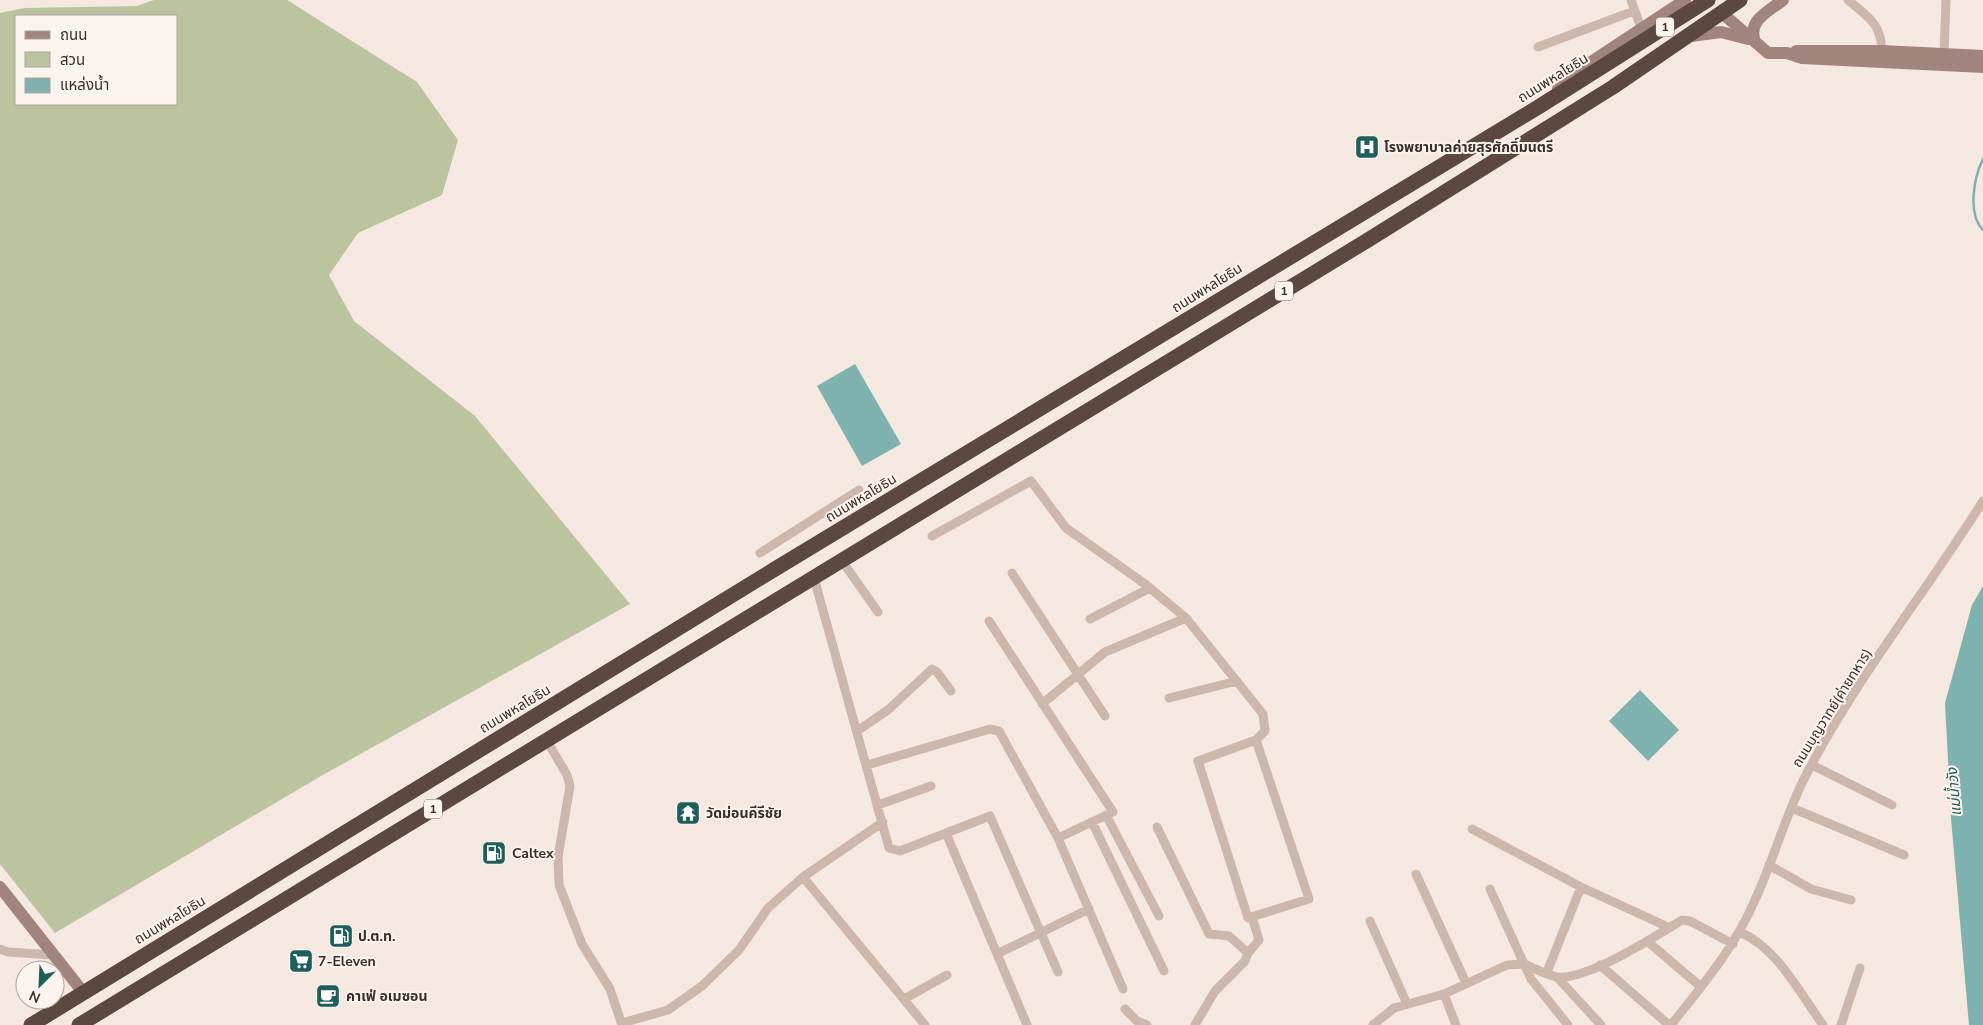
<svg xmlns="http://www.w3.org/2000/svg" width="1983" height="1025" viewBox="0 0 1983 1025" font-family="'Nunito Sans','Noto Sans Thai',sans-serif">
  <rect width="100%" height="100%" fill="#f4e8e0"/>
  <path fill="#bbc49f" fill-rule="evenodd" d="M154 0H287L417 82 458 140 442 195 358 233 329 275 354 321 475 416 630 604 321 776 55 933 0 864V13L24 8 137 6ZM16 16H176V104H16Z"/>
  <path fill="#7eb2af" d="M855 364 901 444 862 466 817 386Z
    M1983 586V1025H1969L1951 818 1945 703 1972 605Z
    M1640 690 1679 730 1648 761 1609 721Z"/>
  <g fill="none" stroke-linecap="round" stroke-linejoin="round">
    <path stroke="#7eb2af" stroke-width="2.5" d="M1983 159C1974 177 1967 214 1983 230"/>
    <path stroke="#cdb7ab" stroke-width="9" d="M1631 0 1641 28
      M1848 0C1868 17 1881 23 1882 51
      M1538 47 1634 11
      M1944 54 1946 0
      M932 536 1031 481 1066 528 1145 584 1186 618 1263 714 1265 731 1256 740 1198 761 1248 918 1309 899 1256 740
      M760 553 859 490
      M842 561 878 612
      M1012 573 1105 716
      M814 578 889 848 900 851 990 816 1058 972
      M1090 619 1150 588
      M989 621 1113 812 1058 838
      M1169 698 1237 681
      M1042 704 1105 652 1186 618
      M857 731 888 710 932 669 937 672 951 691
      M547 741 567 775 570 786 558 857 559 885 582 944 610 989 622 1025
      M867 765 990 729 999 731 1058 838 1123 989
      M1812 765 1892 805
      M878 805 931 786
      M1792 808 1904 855
      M1106 815 1159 916
      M1092 822 1164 971
      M1157 827 1209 934 1229 936 1248 953
      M1472 829 1581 887 1668 927
      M946 833 1027 1025
      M1769 865 1811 889 1851 900
      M1416 874 1466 983
      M803 877 925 1025
      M1490 889 1524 964C1534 968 1546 975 1557 977 1586 981 1656 936 1682 920L1690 921 1733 944
      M1370 921 1407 1004
      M1740 932C1777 948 1800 993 1823 1025
      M1647 941 1701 987
      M0 949 8 952 53 955
      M997 954 1089 909
      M1600 965 1669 1025
      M1547 972 1581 887
      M1557 977 1601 1025
      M1444 994 1456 1025
      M904 999 947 975
      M1125 1009 1137 1021 1147 1025
      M622 1023 668 1010 702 986 739 950 768 908 803 877 883 822
      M1195 1025 1215 991 1245 961 1248 953 1259 940 1252 917
      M1373 1025 1394 1008 1444 994 1507 965 1524 964 1531 979 1568 1025
      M1671 1025C1702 986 1735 947 1755 900 1773 861 1784 820 1803 781 1853 682 1924 595 1983 501
      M1841 1025 1860 968"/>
    <path stroke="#a1857c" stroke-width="12" d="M1722 13 1768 53H1787L1802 58 1983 67
      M1691 36 1721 32 1748 39
      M1755 42C1747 20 1768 12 1783 0
      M1796 51H1882L1983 56
      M1558 89 1582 68 1685 0
      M0 887 83 992"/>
    <path stroke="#5c4741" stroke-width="15" d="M31 1025 775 569 1540 106 1708 0
      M79 1025 1368 240 1613 87 1740 0"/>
  </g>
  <defs>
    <symbol id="hospital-square" viewBox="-11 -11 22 22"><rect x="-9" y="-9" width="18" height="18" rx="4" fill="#1e5e5b" stroke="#fbf3ed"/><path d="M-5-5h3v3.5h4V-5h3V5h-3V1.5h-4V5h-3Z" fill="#fff"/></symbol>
    <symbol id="temple-square" viewBox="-11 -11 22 22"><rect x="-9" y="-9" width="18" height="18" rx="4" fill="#1e5e5b" stroke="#fbf3ed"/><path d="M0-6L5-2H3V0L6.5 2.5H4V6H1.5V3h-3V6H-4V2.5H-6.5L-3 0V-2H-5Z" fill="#fff"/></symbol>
    <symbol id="fuel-square" viewBox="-11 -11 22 22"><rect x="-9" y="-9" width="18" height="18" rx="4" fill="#1e5e5b" stroke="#fbf3ed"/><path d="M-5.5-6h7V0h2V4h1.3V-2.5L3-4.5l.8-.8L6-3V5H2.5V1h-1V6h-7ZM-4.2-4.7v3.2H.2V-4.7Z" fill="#fff"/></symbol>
    <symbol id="supermarket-square" viewBox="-11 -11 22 22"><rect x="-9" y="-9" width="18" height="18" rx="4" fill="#1e5e5b" stroke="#fbf3ed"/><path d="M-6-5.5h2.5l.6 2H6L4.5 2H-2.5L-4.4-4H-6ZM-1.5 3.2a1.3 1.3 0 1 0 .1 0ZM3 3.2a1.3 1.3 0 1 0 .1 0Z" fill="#fff"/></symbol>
    <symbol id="cafe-square" viewBox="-11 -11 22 22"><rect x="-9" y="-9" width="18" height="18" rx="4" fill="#1e5e5b" stroke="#fbf3ed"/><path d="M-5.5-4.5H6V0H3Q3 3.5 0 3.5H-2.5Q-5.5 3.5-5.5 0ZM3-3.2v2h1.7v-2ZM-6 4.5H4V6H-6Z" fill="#fff"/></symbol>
  </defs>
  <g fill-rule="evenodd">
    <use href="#hospital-square" x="1353" y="133" width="28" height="28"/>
    <use href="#temple-square" x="674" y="799" width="28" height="28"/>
    <use href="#fuel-square" x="480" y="839" width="28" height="28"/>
    <use href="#fuel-square" x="327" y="922" width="28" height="28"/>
    <use href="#supermarket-square" x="287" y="947" width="28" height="28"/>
    <use href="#cafe-square" x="314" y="982" width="28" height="28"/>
  </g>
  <g text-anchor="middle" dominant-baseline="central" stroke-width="4" stroke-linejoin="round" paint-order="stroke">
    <g fill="#fbf3ed" stroke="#746964" stroke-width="1">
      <rect x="1656" y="17.5" width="18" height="19" rx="4"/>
      <rect x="1275" y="281.5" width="18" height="19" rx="4"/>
      <rect x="424" y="799.5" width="18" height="19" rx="4"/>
    </g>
    <g font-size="12" font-weight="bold" fill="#3a2e2a">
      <text x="1665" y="27">1</text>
      <text x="1284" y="291">1</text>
      <text x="433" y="809">1</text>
    </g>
    <g font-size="14" fill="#3a2e2a" stroke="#fbf3ed">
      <text transform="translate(1553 78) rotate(-32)">ถนนพหลโยธิน</text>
      <text transform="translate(1207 288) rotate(-32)">ถนนพหลโยธิน</text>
      <text transform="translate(861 498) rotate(-31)">ถนนพหลโยธิน</text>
      <text transform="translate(1832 708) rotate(-58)">ถนนบุญวาทย์(ค่ายทหาร)</text>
      <text transform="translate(515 709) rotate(-31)">ถนนพหลโยธิน</text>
      <text transform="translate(170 920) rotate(-31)">ถนนพหลโยธิน</text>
    </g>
    <g font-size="14" font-weight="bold" fill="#3a2e2a" stroke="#fbf3ed" text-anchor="start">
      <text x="1384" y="147">โรงพยาบาลค่ายสุรศักดิ์มนตรี</text>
      <text x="706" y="813">วัดม่อนคีรีชัย</text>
      <text x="512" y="853">Caltex</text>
      <text x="358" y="936">ป.ต.ท.</text>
      <text x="318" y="961">7-Eleven</text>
      <text x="346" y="996">คาเฟ่ อเมซอน</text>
    </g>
    <g font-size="15" font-style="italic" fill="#1e5e5b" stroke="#fbf3ed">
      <text transform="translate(1954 792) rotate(-95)">แม่น้ำวัง</text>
    </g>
  </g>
  <rect x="15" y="15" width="162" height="90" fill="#fbf3ed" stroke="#aea49f"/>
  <rect x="25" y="31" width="25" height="8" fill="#a1857c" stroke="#aea49f"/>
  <text x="60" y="40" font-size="15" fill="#3a2e2a">ถนน</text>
  <rect x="25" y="52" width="25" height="15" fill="#bbc49f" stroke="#aea49f"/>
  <text x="60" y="65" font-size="15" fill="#3a2e2a">สวน</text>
  <rect x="25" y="78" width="25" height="15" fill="#7eb2af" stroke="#aea49f"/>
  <text x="60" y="90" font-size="15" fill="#3a2e2a">แหล่งน้ำ</text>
  <g transform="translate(40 985) rotate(204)"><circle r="24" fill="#fbf3ed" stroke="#aea49f"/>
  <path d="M0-4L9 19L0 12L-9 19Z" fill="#1e5e5b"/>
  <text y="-8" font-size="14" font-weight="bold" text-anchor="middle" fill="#3a2e2a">N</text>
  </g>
</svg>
